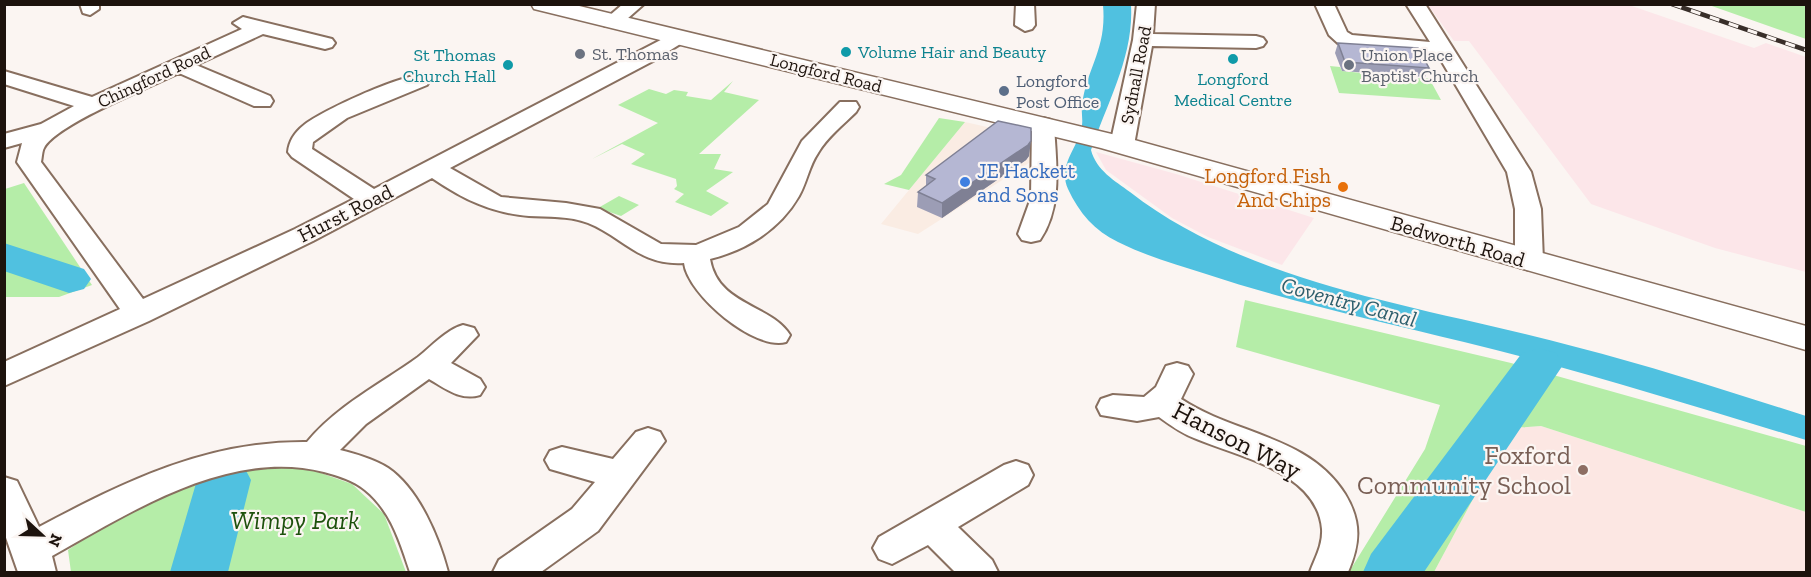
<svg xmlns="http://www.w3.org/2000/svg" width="1811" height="577" viewBox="0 0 1811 577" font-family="'Zilla Slab',serif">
  <rect width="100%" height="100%" fill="#fbf5f2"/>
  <path fill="#faece3" d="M965 122 1036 138 1041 145 1030 158 1032 161 918 234 881 224Z"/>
  <path fill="#fce6e9" d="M1428 5H1629L1754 48 1766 43 1806 57V272L1715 248 1591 204 1469 41H1454Z
    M1096 152 1176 174 1314 218 1282 265 1208 237 1172 218 1106 170Z"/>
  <path fill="#fce7e3" d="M1541 426 1806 512V572H1434L1511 428Z"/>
  <path fill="#b5eda8" d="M1709 5H1806V39Z
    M1330 66 1340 67 1342 71 1372 74 1402 66 1409 78H1429L1441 100 1339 93Z
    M733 81 724 92 759 100 699 154H721L714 169 733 172 706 191 729 203 711 216 675 202 684 194 674 189 677 186 676 179 631 164 645 154 622 144 592 159 658 123 618 105 649 89 666 94 674 90 688 92 686 96 711 100Z
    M939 118 965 122 909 190 884 184 901 175Z
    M24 183 92 285 59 297H5V189Z
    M619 196 639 205 621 216 598 208Z
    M1245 300 1511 363 1806 446V512L1541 426 1511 428 1434 572H1349L1425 449 1440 405 1236 347Z
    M301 466 352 484 384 514 406 572H71L68 550 87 537 84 530 154 498 242 471Z"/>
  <path fill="#50c1e0" d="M1103 5H1131C1134 56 1107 103 1091 150 1096 170 1115 181 1130 192 1252 287 1429 307 1576 347 1654 367 1730 392 1806 416V440C1693 406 1580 370 1464 342 1378 321 1291 302 1206 274 1177 265 1146 256 1118 242 1095 231 1079 213 1068 189 1057 164 1079 148 1082 125 1083 118 1081 112 1082 105 1087 67 1107 49 1103 5Z"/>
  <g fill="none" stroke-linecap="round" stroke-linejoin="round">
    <path fill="#50c1e0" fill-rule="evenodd" d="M4 243 84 269 91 279 84 289 69 293 4 271Z
      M1539 348 1556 353 1563 365 1424 572H1363L1371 554 1522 353Z
      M224 459 243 465 251 480 228 572H170L197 480 205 465Z"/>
    <defs>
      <path id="street" d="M80 4H99V9L90 15 83 13Z
        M623 4H644L619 26H605L602 22Z
        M1016 4H1034L1035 25 1032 29 1025 31 1015 25Z
        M1137 4H1155L1153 34 1256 36 1263 38 1266 42 1263 46 1256 48 1152 46 1134 145 1130 150H1114L1110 145 1133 40Z
        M1315 4H1334L1347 32 1352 35 1430 42 1406 4H1425L1531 172 1541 209 1543 261 1539 267 1529 270 1519 267 1515 261V209L1507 172 1438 55 1340 45 1329 35Z
        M243 17 332 39 335 43 332 47 325 49 263 34 196 65 270 96 273 101 270 106H254L179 73C152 86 55 125 44 148 42 151 42 158 41 162L143 299 295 229 354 199 292 157 288 152C289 141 295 132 304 125 321 111 407 71 427 75L430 80 427 85 347 118 313 142 312 149 374 189 678 31 685 33 688 37 685 41 653 61 450 168 501 197 566 203 600 209 661 244 696 245 739 227 768 204 802 141 840 102H856L859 107 856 112C843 125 827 137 818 153 809 166 807 182 799 196 780 229 747 250 710 259 718 306 771 304 790 335L786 342C755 351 688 295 684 263 640 266 623 237 588 223 570 216 548 217 529 216 491 213 463 199 432 178L313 241 149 321 4 386V362L120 309 17 162 22 143 4 148V134L41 124 74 106 4 84V71L92 97 242 29 233 23Z
        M1043 118 1051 120 1054 125C1056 163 1063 206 1040 240L1031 242 1022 240 1018 234 1031 198 1032 125 1035 120Z
        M463 325 474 328 478 335 451 363 480 379 485 387 480 395C461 401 446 389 429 379L366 424 340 450C356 454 374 459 388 468 419 489 439 538 448 572H410C400 542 391 511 365 490 353 480 338 476 324 472 229 448 131 512 52 556L56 572H18L4 532V477L17 481 39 527C126 481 206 441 307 442 338 405 379 385 418 357 432 346 446 330 463 325Z
        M1177 363 1188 366 1193 374 1181 399C1235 435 1308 435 1345 494 1362 522 1360 544 1348 572H1310C1315 558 1323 545 1322 529 1317 471 1236 456 1194 438 1181 433 1170 425 1159 417L1137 421 1101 415 1097 407 1101 399 1113 395 1144 397 1156 387 1166 366Z
        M648 428 660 432 665 441 598 531 541 572H493L499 560 572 509 595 482 550 469 545 460 550 451 562 447 613 459 636 432Z
        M1016 461 1028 465 1033 475 1028 485 958 527 992 560 998 572H955L928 545 892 564 879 559 873 548 879 537 1004 465Z"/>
      <path id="secondary" d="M531 4H571L1120 136 1806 326V350L1101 148 534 9Z"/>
    </defs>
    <use href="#street" stroke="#886f5f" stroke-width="4"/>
    <use href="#secondary" stroke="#886f5f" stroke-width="3"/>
    <use href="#street" fill="#fff" fill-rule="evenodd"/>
    <use href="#secondary" fill="#fff" fill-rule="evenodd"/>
    <defs>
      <path id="rail" d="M1672 4 1806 50"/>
    </defs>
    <use href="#rail" stroke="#382e29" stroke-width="4.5"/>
    <use href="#rail" stroke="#fbf5f2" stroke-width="3" stroke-dasharray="10" stroke-linecap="butt"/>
  </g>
  <path fill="#9c9db5" d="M1338 43 1429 68 1425 77 1342 71 1335 53Z
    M1029 156 1026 160 942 218 917 207 918 192 926 186V175Z"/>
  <path fill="#7f8094" d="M1031 141 1029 156 1026 160 942 218V203Z"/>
  <path fill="#b5b7d3" stroke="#7f8094" stroke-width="1.5" d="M1338 43 1418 48 1429 68 1345 62Z
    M998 121 1031 128V141L1028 145 942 203 918 192 935 179 926 175Z"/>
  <g fill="#0f9aa8" stroke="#fbf5f2" stroke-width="2">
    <circle cx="846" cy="52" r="6"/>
    <circle cx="1233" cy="59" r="6"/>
    <circle cx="508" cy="65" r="6"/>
  </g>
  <g fill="#6b7280" stroke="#fbf5f2" stroke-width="2">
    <circle cx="580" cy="54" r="6"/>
    <circle cx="1349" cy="65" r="6"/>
  </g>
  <circle fill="#5c6f8a" stroke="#fbf5f2" stroke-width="2" cx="1004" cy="91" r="6"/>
  <circle fill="#3f7fe0" stroke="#fbf5f2" stroke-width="2" cx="965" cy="182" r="6"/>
  <circle fill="#e8710a" stroke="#fbf5f2" stroke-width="2" cx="1343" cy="187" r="6"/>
  <circle fill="#8d6e63" stroke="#fbf5f2" stroke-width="2" cx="1583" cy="470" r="6"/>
  <g text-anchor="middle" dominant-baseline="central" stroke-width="4.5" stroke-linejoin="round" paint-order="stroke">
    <g font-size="18" fill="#0d838f" stroke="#fbf5f2" text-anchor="start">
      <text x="858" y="52">Volume Hair and Beauty</text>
      <text x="496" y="55" text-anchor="end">St Thomas<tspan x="496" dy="21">Church Hall</tspan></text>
      <text x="1233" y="79" text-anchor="middle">Longford<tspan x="1233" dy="21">Medical Centre</tspan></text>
    </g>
    <g font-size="18" fill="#5b616d" stroke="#fbf5f2" text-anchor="start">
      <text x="592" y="54">St. Thomas</text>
      <text x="1361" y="55">Union Place<tspan x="1361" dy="21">Baptist Church</tspan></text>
    </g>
    <g font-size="18" fill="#1d130d" stroke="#fbf5f2">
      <text transform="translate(826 73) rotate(14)">Longford Road</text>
      <text transform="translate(1136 75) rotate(-79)">Sydnall Road</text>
      <text transform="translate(154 77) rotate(-25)">Chingford Road</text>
    </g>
    <g font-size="18" fill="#4e5e75" stroke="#fbf5f2" text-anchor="start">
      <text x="1016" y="81">Longford<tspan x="1016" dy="21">Post Office</tspan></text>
    </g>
    <g font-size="21" fill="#366cbe" stroke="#fbf5f2" text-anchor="start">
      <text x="977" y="170">JE Hackett<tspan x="977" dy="24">and Sons</tspan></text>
    </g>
    <g font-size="21" fill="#c56008" stroke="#fbf5f2" text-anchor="end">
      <text x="1331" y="175">Longford Fish<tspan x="1331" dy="24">And Chips</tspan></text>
    </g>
    <g font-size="21" fill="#1d130d" stroke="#fbf5f2">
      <text transform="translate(345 213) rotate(-27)">Hurst Road</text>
      <text transform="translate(1458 241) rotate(16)">Bedworth Road</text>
    </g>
    <g font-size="22" font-style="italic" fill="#2e5e6c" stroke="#fbf5f2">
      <text transform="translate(1349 302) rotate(15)">Coventry Canal</text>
    </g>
    <g font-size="26" fill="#1d130d" stroke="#fbf5f2">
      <text transform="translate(1237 440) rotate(27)">Hanson Way</text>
    </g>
    <g font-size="26" fill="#785e54" stroke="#fbf5f2" text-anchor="end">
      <text x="1571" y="455">Foxford<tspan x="1571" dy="30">Community School</tspan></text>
    </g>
    <g font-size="26" font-style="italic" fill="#1d510c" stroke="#fbf5f2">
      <text x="295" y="520">Wimpy Park</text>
    </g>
  </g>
  <rect width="1811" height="577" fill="none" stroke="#1d130d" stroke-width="12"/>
  <g transform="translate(42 535) rotate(112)" stroke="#fbf5f2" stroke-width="4.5" paint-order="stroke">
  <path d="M0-4.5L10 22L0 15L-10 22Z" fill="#1d130d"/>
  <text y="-9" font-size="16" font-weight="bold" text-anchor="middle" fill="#1d130d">N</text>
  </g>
</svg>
